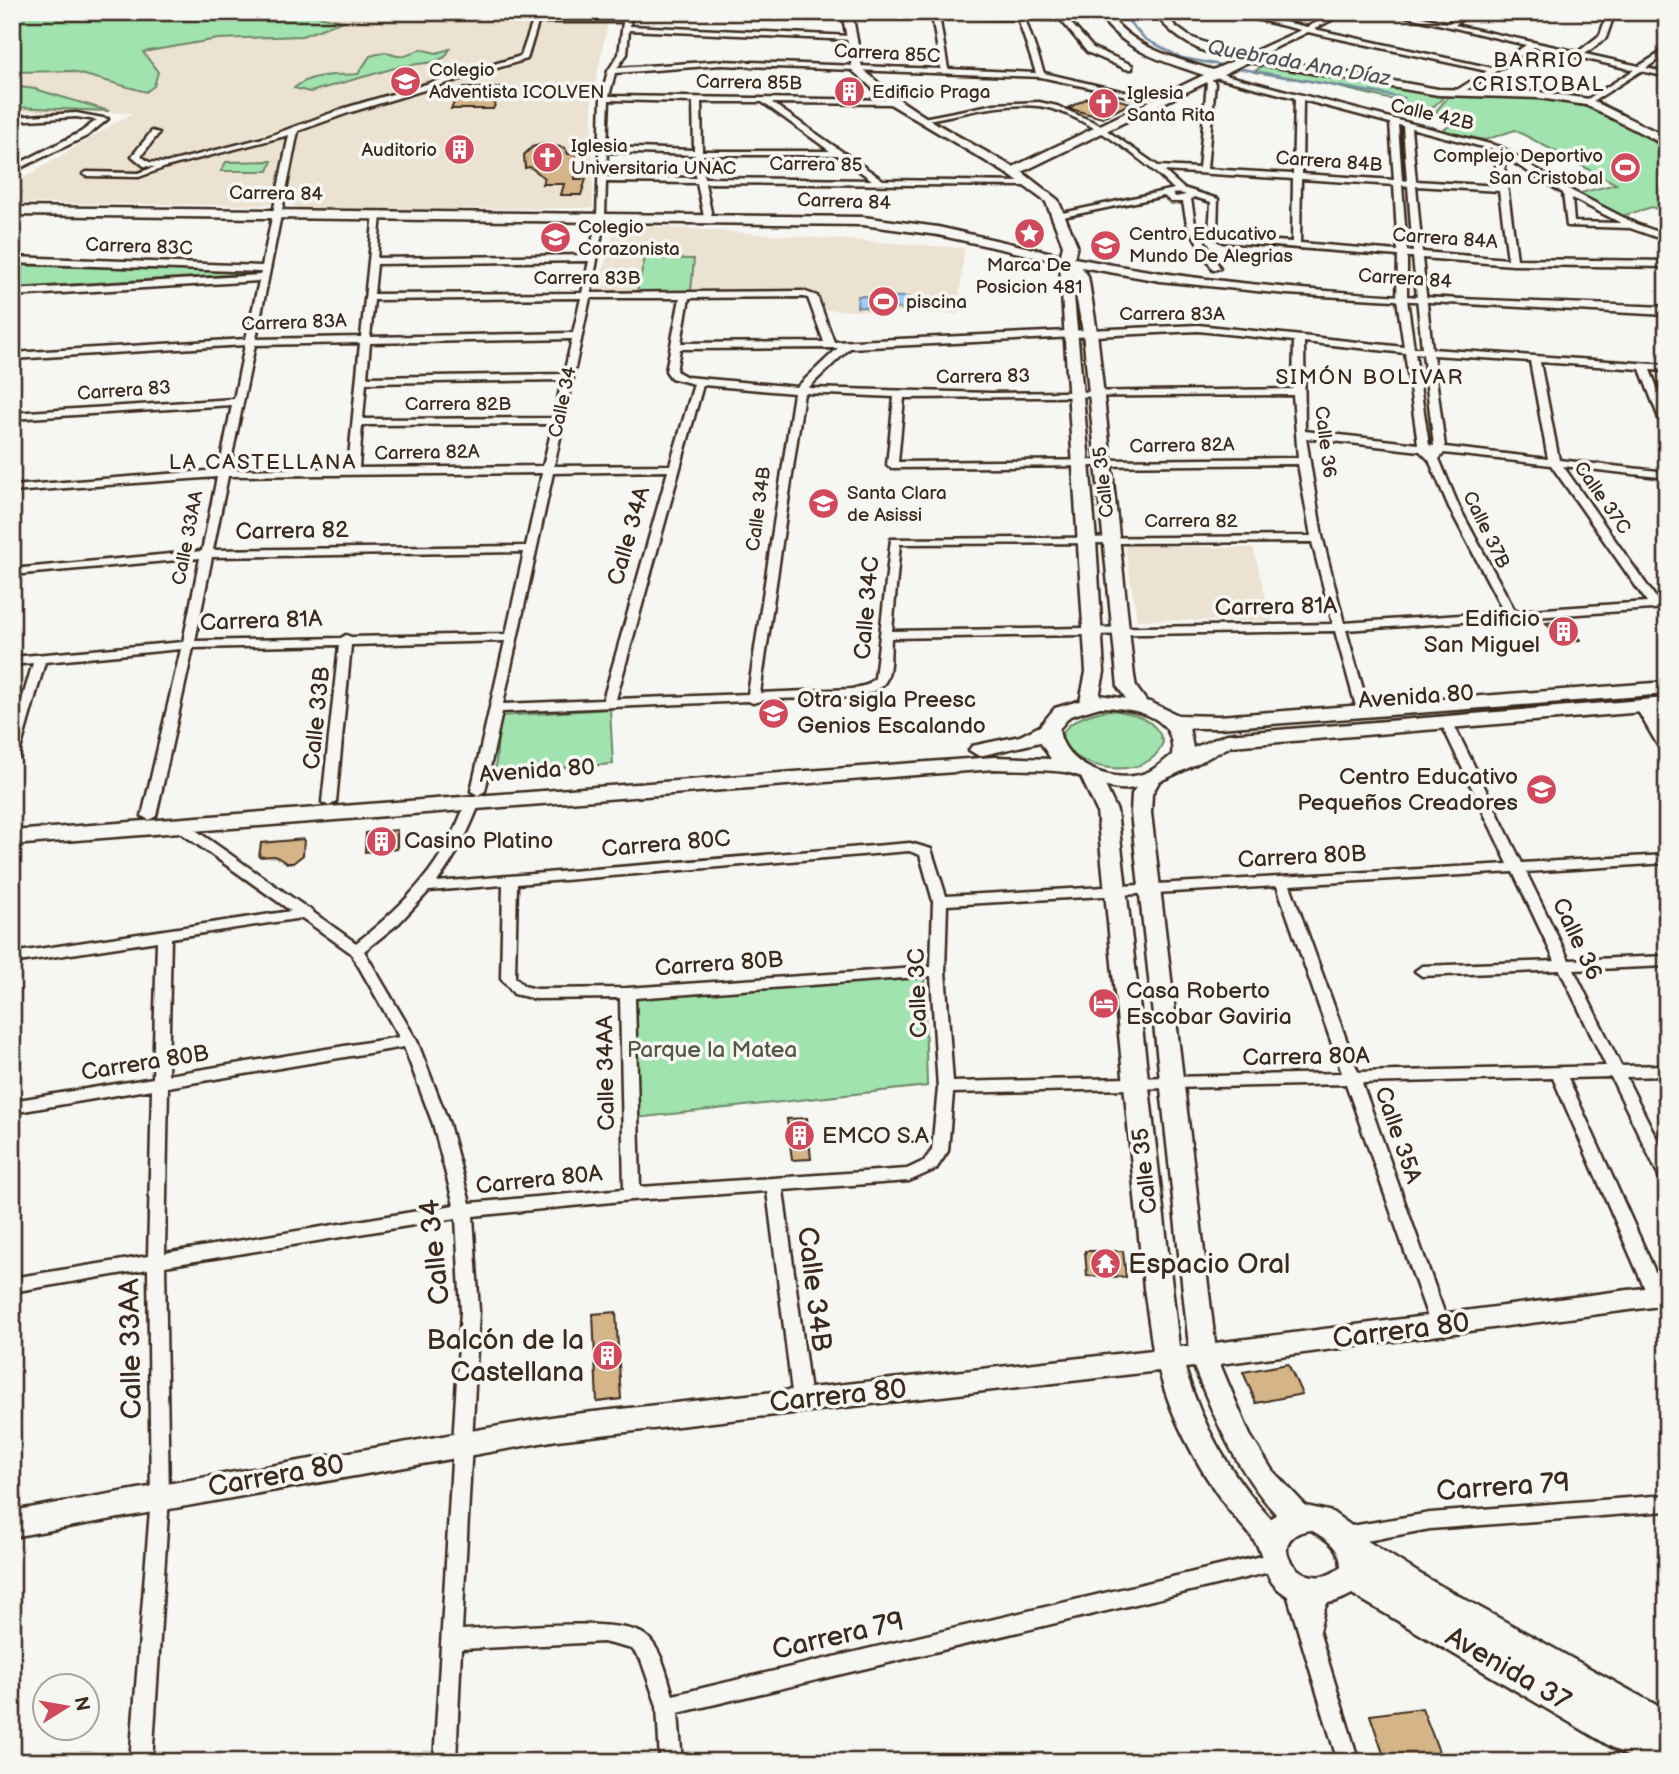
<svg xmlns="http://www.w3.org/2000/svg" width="1679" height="1774" viewBox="0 0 1679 1774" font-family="'Balsamiq Sans',sans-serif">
  <rect width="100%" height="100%" fill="#f6f6f2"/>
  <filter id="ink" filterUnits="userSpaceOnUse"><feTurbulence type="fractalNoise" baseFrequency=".0143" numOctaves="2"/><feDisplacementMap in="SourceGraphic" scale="14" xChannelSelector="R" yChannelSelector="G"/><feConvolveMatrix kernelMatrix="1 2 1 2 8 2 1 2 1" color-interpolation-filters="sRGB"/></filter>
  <g filter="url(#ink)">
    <path fill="#ece2d2" d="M201 12H610L592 100 593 208 299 210 289 202 262 205 12 203V185L132 113 12 111V61Z
      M616 224 964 248 958 314 824 310 818 293 597 292Z
      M1125 545 1253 548 1272 621 1137 620Z"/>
    <path fill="#a0e3ae" stroke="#6e8666" stroke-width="2" d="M12 12H298L343 21 302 36 218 39 143 52 158 72 154 86 146 92 70 71 12 72Z
      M420 49 436 53 450 49 445 57 434 62 402 66 310 92 294 88C313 72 335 76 358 74L370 56 386 52C400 59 407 57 420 49Z
      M1263 65 1445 96 1431 109 1321 83 1254 72Z
      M12 86 35 89 109 111 12 107Z
      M1449 96C1500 99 1558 94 1606 114 1627 122 1647 138 1667 150V213L1652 207 1619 217 1576 194 1616 184 1515 130 1485 140 1441 131 1455 123 1451 121 1455 119 1435 112Z
      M272 161 268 171H221L226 162Z
      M645 258 694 259 691 291H637Z
      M12 265 240 272 245 274 12 288Z
      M610 709 613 764 495 772 500 716Z
      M1111 710C1133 713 1156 718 1163 742 1153 775 1103 773 1079 758 1037 732 1085 712 1111 710Z
      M924 975 927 1086 636 1118 632 996Z"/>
    <path fill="#9cccf8" stroke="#758ba1" stroke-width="2" d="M858 296 909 297 908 309 857 307Z"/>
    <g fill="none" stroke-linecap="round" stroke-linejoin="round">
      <path stroke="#758ba1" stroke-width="2.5" d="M1120 12 1145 39 1182 58 1404 98"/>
    </g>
    <path fill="#d5b588" stroke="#3b2a1e" stroke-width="2" d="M461 88H503L493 109H451Z
      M1095 94 1131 103 1102 118 1068 108Z
      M544 144 565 148 568 154H576L575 179H586L581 195H561L564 184H542L545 178 530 167 525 168 524 155 532 147Z
      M1564 621 1580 640 1562 642 1546 623Z
      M397 830V849L365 852 366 833Z
      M304 839 303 855 293 863H287L275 856 259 857 261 843Z
      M807 1118 811 1159 792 1160 787 1119Z
      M1085 1251H1123L1126 1277 1087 1276Z
      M616 1312 621 1399 597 1402 593 1314Z
      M1288 1364 1302 1394 1256 1403 1243 1372Z
      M1422 1708 1443 1762H1386L1370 1715Z"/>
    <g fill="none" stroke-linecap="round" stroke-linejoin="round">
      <defs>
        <path id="street" d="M625 12H631L630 26 852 36 856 38 852 40 629 30 627 54 617 68 721 61 941 69 932 16 890 12 1016 15V12H1023V15L1106 18 1108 21H1069L1093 48 1132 65V69H1126L1087 52 1061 20 1025 19 1044 73 1163 101 1159 103 1041 77 721 65 615 73 609 96 897 100V104H894L772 103 883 180 1030 182 1034 184 1030 186 705 183 712 217 708 220 704 217 697 183 606 182 605 216 591 293 803 291 817 296 834 342 1198 325 1404 347 1397 299 1398 256 1223 242 1209 234 1211 202 1194 197 1191 199 1195 224 1220 268 1213 270 1187 224 1183 202H1171L1164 196 1058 218V214L1174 189C1144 160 1081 111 1038 106 1000 102 960 115 922 121L918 119 995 104 1039 102 1057 106 1096 123 1158 166 1199 168 1207 83 1203 77 1207 75 1215 83 1207 169 1293 174 1295 98 1211 76 1210 74 1214 72 1501 147 1570 190 1636 224 1667 235V241L1630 228 1567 226 1563 193 1503 156 1517 259 1667 261V267L1513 265 1422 258 1432 349 1667 365V371L1650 370 1667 412V429L1662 426 1640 369 1540 362 1559 460 1667 472V478L1563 466 1658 601H1667V608L1346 630 1369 710 1363 714 1357 710 1335 631 891 638C890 650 892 672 885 682 865 710 784 691 753 703L748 701 502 712 485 791 478 795 471 791 505 641 351 645 336 802 329 806 322 802 339 645 193 648 156 816 149 820 142 816 181 649 45 662 18 757 12 761V734L33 663 12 665V657L183 642 200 558 12 575V569L202 551 217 477 12 492V486L219 470 232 405 12 419V413L234 399 245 345 12 359V353L246 339 259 281 12 296V290L260 275 261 272 12 263V257L262 266 289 135 166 167 139 177 87 176 83 174 87 172 138 173 155 167 144 166 132 156 152 131 159 133 141 156 149 162 166 163 267 137 345 108 521 56 533 21 541 18H624ZM939 16 1018 19 1036 73 948 69ZM542 22H623L619 54 608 71 601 98 597 216 590 255 377 258 381 215 374 213 361 337 256 339 298 131 351 112 527 59 538 23ZM609 100 693 102 694 150 607 147ZM1303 100 1390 123 1394 180 1302 174ZM701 102H762L830 151H702ZM1398 125 1403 126 1407 181 1402 180ZM1411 128 1494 150 1499 186 1416 181ZM607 152 695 155 696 178 606 177ZM703 155H837L872 180 704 178ZM1164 171 1293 179 1292 242 1228 238 1217 233 1218 199 1183 188ZM1301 179 1394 185 1398 251 1300 243ZM1402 185 1408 186 1413 252 1407 251ZM1416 186 1499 191 1508 259 1422 252ZM1180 193 1186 195 1176 197 1172 194ZM1572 198 1621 223 1574 222ZM1407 257H1413L1422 348H1414L1407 299ZM589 261 582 293 374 294 377 264ZM803 297 808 298 824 342 681 343 689 298ZM581 298 573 333 370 337 374 300ZM590 298H680L666 371 671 378 694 384 670 465 554 466ZM1198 331 1294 341 1293 389 991 393 808 388 850 348ZM572 339 564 374 367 377 370 343ZM1304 342 1405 353 1418 444 1305 431ZM360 343 348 468 229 470 255 345ZM838 348 797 387 687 377 676 371 680 349ZM1415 353 1423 354 1434 446 1429 445ZM1433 355 1530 361 1548 459 1445 447ZM562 380 554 418 363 419 366 383ZM703 385 794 393 748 694 616 699ZM804 393 894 397 887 465 892 468 1298 464 1311 536 891 539 875 678 867 685 852 689 760 693ZM1293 395 1298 458 898 462 904 398ZM553 424 543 466 359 468 362 425ZM1306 438 1420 451 1429 460 1449 507 1504 612 1344 623 1322 536ZM1444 453 1551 465 1647 602 1515 611 1459 507 1439 459ZM668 471 603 700 503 704 553 473ZM542 473 526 546 213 550 228 476ZM1312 542 1333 624 892 631 900 544ZM524 552 506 634 351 637 346 635 341 638 195 641 212 557Z
          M1226 12H1240L1307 27 1338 12H1347L1314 29 1492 68 1526 45 1388 12H1401L1448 23 1462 12H1470L1455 25 1578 52 1600 35 1608 12H1615L1606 38 1585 54 1639 66 1667 49V54L1646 68 1667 73V77L1641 71 1589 104H1586V100L1634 70 1534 47 1460 94 1456 92 1457 90 1487 71 1308 32 1248 61H1242V57L1301 30Z
          M76 113 108 119 87 136 12 172V167L81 132 97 120 76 117 12 121V117Z
          M1446 717 1452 721 1522 863 1667 855V863L1526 872 1569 960 1667 956V966L1574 970 1621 1066 1667 1065V1076L1626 1077 1667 1159V1182L1661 1180 1659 1176 1611 1077 1568 1078 1666 1296 1663 1301 1657 1303 1651 1301 1648 1296 1553 1078 1362 1083 1449 1326 1446 1331 1440 1333 1434 1331 1431 1326 1346 1084 953 1093 948 1151 936 1169 909 1181 783 1190 811 1400 808 1405 802 1408 796 1405 793 1400 767 1191 632 1200 473 1216 479 1311 462 1630C498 1629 622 1615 646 1636 662 1649 667 1676 673 1695L1274 1553 1281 1556 1284 1562 1281 1568 1274 1571 678 1713 682 1762H660L657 1706 641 1660 632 1649 603 1642 461 1649 456 1762H434L461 1311 456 1218 165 1266 169 1497 152 1762H130L151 1497 148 1269 12 1292V1278L148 1256 152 1089 12 1113V1101L153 1078 157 941 12 963V953L291 911 174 828 172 825 174 822H184L307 908 312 910 314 913 356 943C407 903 444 864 466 802L473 798 480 802C469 831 456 857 437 882L910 843 931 849 946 896 1508 864 1440 721ZM909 851 920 855 933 901 931 967 627 988 536 989 524 986 515 977 517 884ZM1513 872 1555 961 1422 966 1415 971 1422 976 1560 970 1606 1066 1358 1072 1290 885ZM503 885 501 978 514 994 536 999 620 998 624 1189 470 1203 449 1124 417 1041 364 951 399 923 429 891ZM1277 886 1342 1073 953 1082 945 971 947 905ZM302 918 351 953 399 1037 168 1075 171 938ZM931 976 938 1088 932 1150 924 1161 907 1169 640 1187 635 998ZM404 1047 433 1124 454 1205 165 1253 168 1087Z
          M1667 1495V1511L1430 1529 1345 1545 1338 1542 1335 1536 1338 1530 1345 1527 1430 1513Z
          M1294 1575 1301 1578 1309 1599 1316 1585 1323 1582 1330 1585 1333 1591 1324 1610 1319 1631 1359 1762H1338L1284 1584 1287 1578Z"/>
        <path id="secondary" d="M842 12H852L862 68C905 111 962 137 1013 167L1204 75C1162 61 1123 51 1097 12H1107C1132 48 1174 58 1213 70L1235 60C1202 54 1173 39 1154 12H1165L1175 26 1190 37 1230 52 1438 89 1539 92 1589 99 1667 137V146L1586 105 1539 98 1438 95 1248 62 1022 172 1058 200 1077 245 1074 258 1086 260C1276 297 1474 299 1667 307V315L1286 294 1160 281 1081 267 1088 276 1097 332 1134 676 1136 687 1149 705 1147 709H1133L1118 687 1083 332 1072 274 1096 540 1104 672 1098 702 1089 708 1080 702 1086 672 1060 262 938 235 863 225 12 215V207L863 217 938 227 1061 255 1063 245 1046 202 1009 175 890 104 853 71Z
          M1644 700 1651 702 1667 728V751L1660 749 1635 706Z
          M1091 771 1101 777 1117 811 1179 1347 1189 1346 1131 813 1132 794 1144 774 1151 772 1161 778 1152 794 1151 813 1215 1343 1667 1285V1305L1220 1364 1250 1435 1272 1470 1306 1506 1332 1512 1353 1527 1361 1537 1430 1580 1667 1711V1743L1657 1739 1667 1745V1762H1637L1352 1594C1328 1608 1300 1608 1278 1589 1263 1576 1265 1556 1255 1542 1248 1530 1236 1520 1228 1509 1198 1468 1172 1420 1159 1371L557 1440 12 1537V1511L557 1416 1153 1350 1144 1288 1097 811 1081 777ZM1194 1367C1216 1421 1236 1470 1276 1514L1271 1519C1231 1476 1201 1424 1185 1368ZM1311 1530C1327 1539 1341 1548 1341 1567 1302 1600 1259 1536 1311 1530Z"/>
        <path id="primary" d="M1667 682V694L1219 728H1189L1193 748 1227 734 1667 698V710L1231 746C1200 761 1161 786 1127 789 1103 791 1084 775 1065 772 1042 769 1017 770 994 769L12 845V831L994 757 1051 759 1040 742 979 756 969 750 972 746 1020 736 1040 726 1055 708 1099 695 1150 702 1178 715 1219 716ZM1100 707C1132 708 1177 714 1172 755 1165 760 1158 767 1150 771 1117 788 1062 765 1059 729L1070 716Z"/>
      </defs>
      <use href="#street" stroke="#3b2a1e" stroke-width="5"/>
      <use href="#secondary" stroke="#3b2a1e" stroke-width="5"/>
      <use href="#primary" stroke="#3b2a1e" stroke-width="5"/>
      <use href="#street" fill="#f6f6f2" fill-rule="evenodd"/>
      <use href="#secondary" fill="#f6f6f2" fill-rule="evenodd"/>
      <use href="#primary" fill="#f6f6f2" fill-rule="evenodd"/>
    </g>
  </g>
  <defs>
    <symbol id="university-disc" viewBox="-11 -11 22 22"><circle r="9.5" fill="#d1495b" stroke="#f6f6f2"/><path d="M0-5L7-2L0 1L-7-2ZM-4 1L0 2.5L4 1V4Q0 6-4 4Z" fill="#fff"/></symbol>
    <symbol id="building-disc" viewBox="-11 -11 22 22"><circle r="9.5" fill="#d1495b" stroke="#f6f6f2"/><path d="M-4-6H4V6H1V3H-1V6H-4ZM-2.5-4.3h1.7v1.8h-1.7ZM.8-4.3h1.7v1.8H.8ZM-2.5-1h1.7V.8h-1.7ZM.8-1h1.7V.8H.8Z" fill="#fff"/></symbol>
    <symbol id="church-disc" viewBox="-11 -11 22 22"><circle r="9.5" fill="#d1495b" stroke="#f6f6f2"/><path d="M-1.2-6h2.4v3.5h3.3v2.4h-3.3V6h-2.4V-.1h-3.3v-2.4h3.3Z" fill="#fff"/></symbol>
    <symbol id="stadium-disc" viewBox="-11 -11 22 22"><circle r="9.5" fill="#d1495b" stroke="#f6f6f2"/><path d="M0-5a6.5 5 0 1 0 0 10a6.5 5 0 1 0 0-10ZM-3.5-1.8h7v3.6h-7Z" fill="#fff"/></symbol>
    <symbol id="sight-disc" viewBox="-11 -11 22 22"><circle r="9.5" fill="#d1495b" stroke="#f6f6f2"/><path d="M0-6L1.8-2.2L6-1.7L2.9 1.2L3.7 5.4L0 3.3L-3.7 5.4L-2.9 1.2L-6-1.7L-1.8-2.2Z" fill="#fff"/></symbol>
    <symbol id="school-disc" viewBox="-11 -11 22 22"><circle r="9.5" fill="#d1495b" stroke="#f6f6f2"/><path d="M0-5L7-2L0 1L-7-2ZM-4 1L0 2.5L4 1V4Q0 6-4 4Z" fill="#fff"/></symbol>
    <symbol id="hotel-disc" viewBox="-11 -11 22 22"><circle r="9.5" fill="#d1495b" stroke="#f6f6f2"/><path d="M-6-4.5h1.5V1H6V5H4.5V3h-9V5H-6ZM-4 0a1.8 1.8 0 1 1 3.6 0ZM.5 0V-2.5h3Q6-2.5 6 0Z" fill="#fff"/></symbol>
    <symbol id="temple-disc" viewBox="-11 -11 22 22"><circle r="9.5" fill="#d1495b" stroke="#f6f6f2"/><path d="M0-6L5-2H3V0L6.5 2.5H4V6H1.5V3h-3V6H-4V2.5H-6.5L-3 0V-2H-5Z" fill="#fff"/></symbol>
  </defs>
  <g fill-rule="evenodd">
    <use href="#university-disc" x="388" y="64" width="35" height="35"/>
    <use href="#building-disc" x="832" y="74" width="35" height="35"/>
    <use href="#church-disc" x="1086" y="86" width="35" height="35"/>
    <use href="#building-disc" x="442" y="132" width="35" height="35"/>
    <use href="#church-disc" x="530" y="140" width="35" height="35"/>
    <use href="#stadium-disc" x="1608" y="150" width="35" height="35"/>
    <use href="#sight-disc" x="1012" y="216" width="35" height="35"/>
    <use href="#university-disc" x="538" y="220" width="35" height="35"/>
    <use href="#school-disc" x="1088" y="228" width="35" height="35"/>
    <use href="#stadium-disc" x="866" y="284" width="35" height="35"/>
    <use href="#school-disc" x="806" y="486" width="35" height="35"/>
    <use href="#building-disc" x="1546" y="614" width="35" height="35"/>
    <use href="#school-disc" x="756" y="696" width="35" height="35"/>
    <use href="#school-disc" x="1524" y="772" width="35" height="35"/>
    <use href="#building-disc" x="364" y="824" width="35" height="35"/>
    <use href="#hotel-disc" x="1086" y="986" width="35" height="35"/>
    <use href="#building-disc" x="782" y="1118" width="35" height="35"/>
    <use href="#temple-disc" x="1088" y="1246" width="35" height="35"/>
    <use href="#building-disc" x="590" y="1338" width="35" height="35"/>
  </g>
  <g text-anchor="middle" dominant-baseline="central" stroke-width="7" stroke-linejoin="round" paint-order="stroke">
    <g font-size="19" fill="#3b2a1e" stroke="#f6f6f2">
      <text transform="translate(887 54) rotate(3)">Carrera 85C</text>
      <text transform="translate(749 83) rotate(1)">Carrera 85B</text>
      <text transform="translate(1432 115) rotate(13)">Calle 42B</text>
      <text transform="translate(1329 162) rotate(4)">Carrera 84B</text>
      <text transform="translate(816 165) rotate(1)">Carrera 85</text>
      <text transform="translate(276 194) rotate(1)">Carrera 84</text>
      <text transform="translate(844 202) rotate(2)">Carrera 84</text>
      <text transform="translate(1445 239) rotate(4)">Carrera 84A</text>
      <text transform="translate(139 247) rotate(2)">Carrera 83C</text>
      <text x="587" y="278">Carrera 83B</text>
      <text transform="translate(1405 279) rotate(4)">Carrera 84</text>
      <text x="1172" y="314">Carrera 83A</text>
      <text transform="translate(294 323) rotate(-2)">Carrera 83A</text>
      <text transform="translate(983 377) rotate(-1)">Carrera 83</text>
      <text transform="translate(124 391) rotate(-4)">Carrera 83</text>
      <text transform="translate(563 402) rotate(-78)">Calle 34</text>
      <text x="458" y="404">Carrera 82B</text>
      <text transform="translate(1325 442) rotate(83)">Calle 36</text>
      <text transform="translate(1182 446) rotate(-1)">Carrera 82A</text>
      <text transform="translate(427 453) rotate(-1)">Carrera 82A</text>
      <text transform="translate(1104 482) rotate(-96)">Calle 35</text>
      <text transform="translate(1602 498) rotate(55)">Calle 37C</text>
      <text transform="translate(759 509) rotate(-82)">Calle 34B</text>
      <text x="1191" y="521">Carrera 82</text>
      <text transform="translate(1486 530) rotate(64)">Calle 37B</text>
      <text transform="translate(188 538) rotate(-79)">Calle 33AA</text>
    </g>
    <g font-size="19" fill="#3b2a1e" stroke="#f6f6f2" text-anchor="start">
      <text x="429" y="70">Colegio<tspan x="429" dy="22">Adventista ICOLVEN</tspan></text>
      <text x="872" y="92">Edificio Praga</text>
      <text x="1127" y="93">Iglesia<tspan x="1127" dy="22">Santa Rita</tspan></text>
      <text x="571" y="146">Iglesia<tspan x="571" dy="22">Universitaria UNAC</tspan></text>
      <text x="437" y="150" text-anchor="end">Auditorio</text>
      <text x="1603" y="156" text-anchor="end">Complejo Deportivo<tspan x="1603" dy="22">San Cristobal</tspan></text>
      <text x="578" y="227">Colegio<tspan x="578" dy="22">Corazonista</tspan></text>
      <text x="1129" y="234">Centro Educativo<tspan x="1129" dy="22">Mundo De Alegrias</tspan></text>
      <text x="1029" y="265" text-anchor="middle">Marca De<tspan x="1029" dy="22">Posicion 481</tspan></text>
      <text x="906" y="302">piscina</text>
      <text x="847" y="493">Santa Clara<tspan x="847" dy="22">de Asissi</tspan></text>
    </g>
    <g font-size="21" letter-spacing="2" fill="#3b2a1e" stroke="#f6f6f2">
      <text x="1539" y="60">BARRIO<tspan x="1539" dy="24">CRISTOBAL</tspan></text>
      <text x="1370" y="377">SIMÓN BOLIVAR</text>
      <text x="263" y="462">LA CASTELLANA</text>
    </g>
    <g font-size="21" font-style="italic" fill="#535254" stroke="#f6f6f2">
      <text transform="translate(1299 63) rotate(10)">Quebrada Ana Díaz</text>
    </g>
    <g font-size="23" fill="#3b2a1e" stroke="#f6f6f2">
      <text transform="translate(292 531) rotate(-1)">Carrera 82</text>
      <text transform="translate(629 536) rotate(-74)">Calle 34A</text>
      <text transform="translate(1276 607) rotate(-1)">Carrera 81A</text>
      <text transform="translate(867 608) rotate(-85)">Calle 34C</text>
      <text transform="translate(261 621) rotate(-2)">Carrera 81A</text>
      <text transform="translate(1416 697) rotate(-4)">Avenida 80</text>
      <text transform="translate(317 718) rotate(-84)">Calle 33B</text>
      <text transform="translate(537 771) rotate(-4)">Avenida 80</text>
      <text transform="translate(666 844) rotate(-5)">Carrera 80C</text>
      <text transform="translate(1302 857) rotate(-3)">Carrera 80B</text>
      <text transform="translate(1577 939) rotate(65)">Calle 36</text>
      <text transform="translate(719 964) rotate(-4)">Carrera 80B</text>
      <text transform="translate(918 993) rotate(-92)">Calle 3C</text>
      <text transform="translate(1306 1057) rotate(-1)">Carrera 80A</text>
      <text transform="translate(145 1063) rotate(-9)">Carrera 80B</text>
      <text transform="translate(606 1073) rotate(-91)">Calle 34AA</text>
      <text transform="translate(1398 1135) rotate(71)">Calle 35A</text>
      <text transform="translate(1145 1171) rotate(-96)">Calle 35</text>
      <text transform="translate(539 1180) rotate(-6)">Carrera 80A</text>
    </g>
    <g font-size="23" fill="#3b2a1e" stroke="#f6f6f2" text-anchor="start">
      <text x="1540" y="619" text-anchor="end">Edificio<tspan x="1540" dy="26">San Miguel</tspan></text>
      <text x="797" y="700">Otra sigla Preesc<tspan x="797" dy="26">Genios Escalando</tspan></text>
      <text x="1518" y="777" text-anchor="end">Centro Educativo<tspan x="1518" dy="26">Pequeños Creadores</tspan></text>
      <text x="404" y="841">Casino Platino</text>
      <text x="1126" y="991">Casa Roberto<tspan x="1126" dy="26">Escobar Gaviria</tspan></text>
      <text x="822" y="1136">EMCO S.A</text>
    </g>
    <g font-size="23" fill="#545842" stroke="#f6f6f2">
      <text x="712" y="1050">Parque la Matea</text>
    </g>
    <g font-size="28" fill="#3b2a1e" stroke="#f6f6f2">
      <text transform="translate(435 1252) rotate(-96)">Calle 34</text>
      <text transform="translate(814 1289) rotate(83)">Calle 34B</text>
      <text transform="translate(1401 1331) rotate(-7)">Carrera 80</text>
      <text transform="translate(131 1349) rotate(-91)">Calle 33AA</text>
      <text transform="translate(838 1396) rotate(-6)">Carrera 80</text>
      <text transform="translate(276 1476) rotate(-10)">Carrera 80</text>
      <text transform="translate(1503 1487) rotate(-4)">Carrera 79</text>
      <text transform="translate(838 1636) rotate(-13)">Carrera 79</text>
      <text transform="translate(1508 1669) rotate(30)">Avenida 37</text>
    </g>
    <g font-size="28" fill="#3b2a1e" stroke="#f6f6f2" text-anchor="start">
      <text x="1128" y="1264">Espacio Oral</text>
      <text x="584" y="1340" text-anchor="end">Balcón de la<tspan x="584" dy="32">Castellana</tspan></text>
    </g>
  </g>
  <rect width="1679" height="1774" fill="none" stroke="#f6f6f2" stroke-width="42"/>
  <rect x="21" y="21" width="1637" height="1732" fill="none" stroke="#3b2a1e" stroke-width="2.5" filter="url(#ink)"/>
  <g transform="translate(66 1707) rotate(79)"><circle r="33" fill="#f6f6f2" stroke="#aba49d" stroke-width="2"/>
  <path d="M0-5L12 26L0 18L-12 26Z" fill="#d1495b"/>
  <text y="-10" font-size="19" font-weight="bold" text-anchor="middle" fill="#3b2a1e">N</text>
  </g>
</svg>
